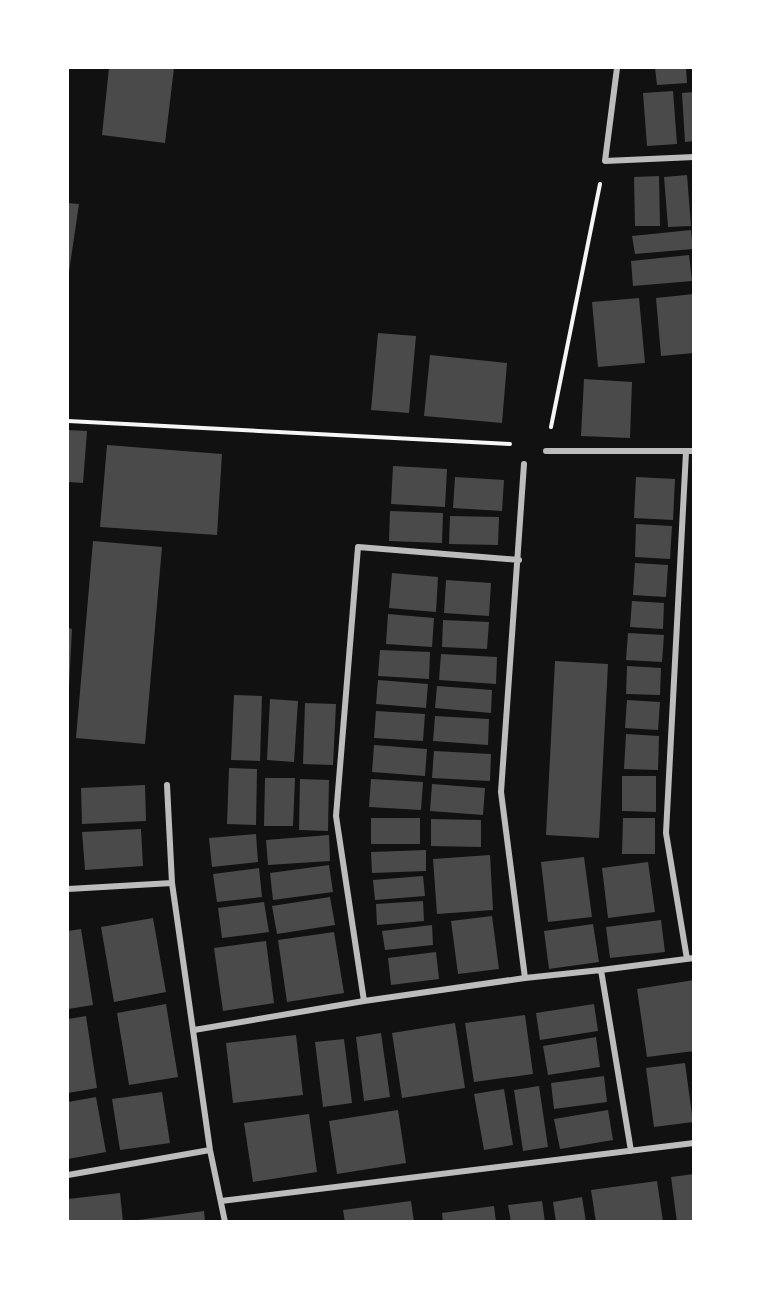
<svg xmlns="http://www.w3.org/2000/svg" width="761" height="1289" viewBox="0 0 761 1289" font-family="Lato,sans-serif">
  <rect width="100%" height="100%" fill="#111"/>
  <path fill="#4a4a4a" d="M109 68H174L165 143 102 135Z
    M655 68H686L687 83 657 85Z
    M673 91 677 144 647 146 643 93Z
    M694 92V141L685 142 682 93Z
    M687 175 691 226 668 227 664 177Z
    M659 176 660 226H635L634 177Z
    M68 203 79 204 69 272H68Z
    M691 230 693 249 635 254 632 236Z
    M689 255 692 281 633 286 631 261Z
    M694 294V353L661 356 656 298Z
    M639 298 645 363 598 367 592 302Z
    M378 333 416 336 409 413 371 410Z
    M430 355 507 363 502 423 424 416Z
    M584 379 632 382 630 438 581 436Z
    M68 430 87 431 83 483 68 482Z
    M107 445 222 454 217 535 100 527Z
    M393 466 447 469 445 507 391 504Z
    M455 477 504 480 502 511 453 508Z
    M636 477 675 479 673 520 634 518Z
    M390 511 443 513 442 543 389 541Z
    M450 516 499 517 498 545 449 544Z
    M636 524 672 526 670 559 635 557Z
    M93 541 162 547 145 744 76 738Z
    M635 563 668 565 666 597 633 595Z
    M392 573 438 577 436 612 389 608Z
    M446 580 491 583 489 616 444 613Z
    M632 601 664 603 663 629 630 627Z
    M388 614 434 618 432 647 386 644Z
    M443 620 489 622 487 649 442 647Z
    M68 628 72 629 69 687H68Z
    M628 633 664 635 662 662 626 660Z
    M380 650 430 652 429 679 378 676Z
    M441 654 497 657 496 684 439 680Z
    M555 661 608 664 599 838 546 835Z
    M627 666 661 668 660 695 626 694Z
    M378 680 428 684 426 708 376 704Z
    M437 686 492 690 491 713 435 708Z
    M234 695 262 696 260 761 231 760Z
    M270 699 298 701 294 762 267 760Z
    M627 700 660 702 658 730 625 728Z
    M305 703 336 704 333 765 303 764Z
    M376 711 425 714 423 741 374 738Z
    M435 716 489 719 488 745 433 741Z
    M626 734 659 736 658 770 624 769Z
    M374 745 427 749 425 776 372 772Z
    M434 751 491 754 490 781 432 778Z
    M229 768 257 769 256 825 227 824Z
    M622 776H656V812L622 811Z
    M265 778H295L293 826H264Z
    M300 779 329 780 328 831 299 830Z
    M371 779 423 782 421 810 369 807Z
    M432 784 485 788 483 815 430 811Z
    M145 785 146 821 82 824 81 788Z
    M371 818H420V844H371Z
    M623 818H655V854H622Z
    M431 819 481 820V847L431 846Z
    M141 829 143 866 85 870 82 832Z
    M256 834 258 862 212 867 209 838Z
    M329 835 330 861 268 865 266 840Z
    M426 850V871L372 873 371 852Z
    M490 855 493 910 437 914 433 859Z
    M584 857 592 917 548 922 541 862Z
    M648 862 655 912 608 918 602 868Z
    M329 865 333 892 273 900 270 873Z
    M259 868 262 897 217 902 213 874Z
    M423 876 425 896 375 900 373 880Z
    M330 897 335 925 277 934 272 906Z
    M423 901 424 921 377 925 376 904Z
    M264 902 269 932 222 938 218 908Z
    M492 916 499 969 458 974 451 921Z
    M153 918 166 992 114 1002 101 927Z
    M661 920 665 952 610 958 606 927Z
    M593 924 599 962 549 969 544 931Z
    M432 925 433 945 385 950 382 931Z
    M81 929 93 1005 68 1009V931Z
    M334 932 344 993 287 1002 278 940Z
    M266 941 274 1003 223 1011 214 948Z
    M436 952 439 979 391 985 388 958Z
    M694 980V1051L647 1057 637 989Z
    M166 1004 178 1077 129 1085 117 1013Z
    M594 1004 598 1031 540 1040 536 1013Z
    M525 1015 533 1074 474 1082 465 1023Z
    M86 1016 97 1088 68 1093V1019Z
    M455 1023 465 1088 402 1098 392 1033Z
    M381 1033 390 1097 364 1101 356 1037Z
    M296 1035 303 1095 233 1103 226 1043Z
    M596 1037 600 1067 548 1075 543 1046Z
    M344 1039 352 1103 323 1107 315 1042Z
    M685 1063 693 1122 654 1127 646 1068Z
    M604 1076 607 1102 554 1109 551 1083Z
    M539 1086 548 1147 523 1151 514 1090Z
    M504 1089 513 1145 484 1150 474 1094Z
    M162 1092 170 1143 120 1150 112 1099Z
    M96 1097 106 1152 68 1159V1102Z
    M398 1110 406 1163 337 1174 329 1121Z
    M608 1110 613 1140 560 1149 554 1119Z
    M309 1114 317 1172 253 1182 244 1123Z
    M694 1174V1222H677L671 1177Z
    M657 1181 663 1222H596L591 1190Z
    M120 1193 123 1222H68V1199Z
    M582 1197 586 1222H556L553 1202Z
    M411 1201 414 1222H345L343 1210Z
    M542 1201 545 1222H511L508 1205Z
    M494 1206 496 1222H443L442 1213Z
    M204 1211 205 1222H138V1220Z"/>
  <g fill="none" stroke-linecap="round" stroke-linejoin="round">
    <path stroke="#f5f5f5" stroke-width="4" d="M68 421 510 444
      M551 427 600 184"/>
    <path stroke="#bcbcbc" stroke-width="6" d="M617 68 605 161 694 157
      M546 451H694
      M686 452 666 833 687 959
      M524 464 501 792 525 978 601 970 631 1151
      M167 785 172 883 210 1150 225 1222
      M68 889 172 883
      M601 970 694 958
      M364 1001 336 816 358 547 519 560
      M194 1030 364 1001 525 978
      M68 1175 210 1150
      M221 1201 694 1143"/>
  </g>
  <rect width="761" height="1289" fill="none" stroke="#ffffff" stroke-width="138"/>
</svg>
